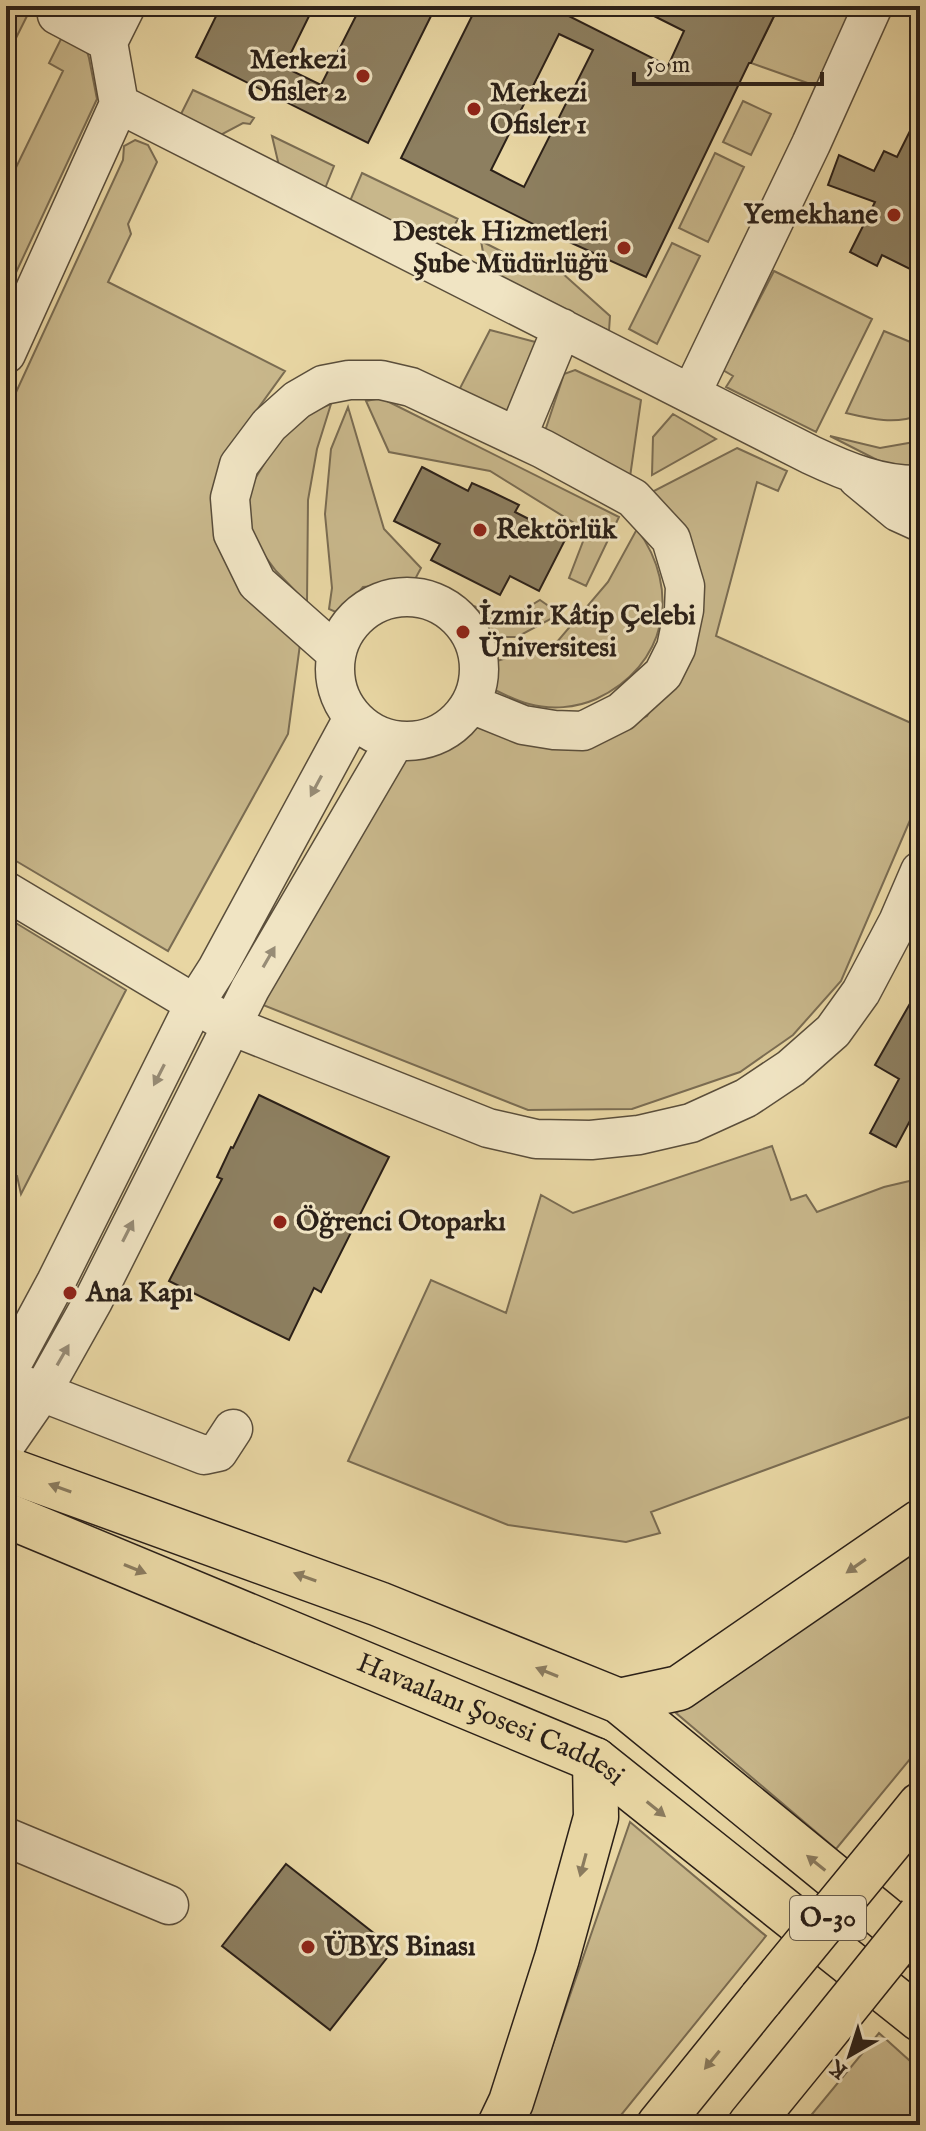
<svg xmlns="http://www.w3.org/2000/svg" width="926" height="2131" viewBox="0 0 926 2131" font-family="'IM FELL English',serif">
  <rect width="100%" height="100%" fill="#e8d6a3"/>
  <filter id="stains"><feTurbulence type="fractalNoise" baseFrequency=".0025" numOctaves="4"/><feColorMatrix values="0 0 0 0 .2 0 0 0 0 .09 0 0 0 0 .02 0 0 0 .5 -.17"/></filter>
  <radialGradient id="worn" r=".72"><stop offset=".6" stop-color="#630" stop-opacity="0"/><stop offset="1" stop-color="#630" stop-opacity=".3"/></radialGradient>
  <path fill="#c8b78b" stroke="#7a6c52" stroke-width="2" d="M6 6H32L6 58Z
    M779 6H856L816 86 751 63Z
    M64 33 84 42 89 58 97 99 6 294V188L63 71 49 63Z
    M193 90 254 118 250 124 243 123 215 138 178 120Z
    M743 101 771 114 751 155 723 142Z
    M272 136 334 166 324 191 280 170Z
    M135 140 148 145 157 162 128 224 131 234 108 282 285 371 220 461 218 519 301 637 288 734 168 951 6 855V414L123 160 124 146Z
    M715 153 744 167 708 242 679 228Z
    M362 173 458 219 454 226 424 239 350 201Z
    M481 241 546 274 561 272 610 316 609 331 486 269Z
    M672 243 700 256 657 344 629 329Z
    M774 271 872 319 816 432 726 387 733 376 723 370Z
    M490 330 539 343 503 420 457 394Z
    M884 331 920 346V415C895 425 871 419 846 413Z
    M575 370 641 400 629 484 543 437 564 374Z
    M381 398 619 517 586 586 569 578 587 531 490 471 389 452 366 401Z
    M331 404 317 449 308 500 307 603 276 571 250 536 243 498 279 440 308 413Z
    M348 407 384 529 421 568 413 583 363 587 340 614 329 609 332 588 325 514 331 449Z
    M673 414 716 439 652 475 653 437Z
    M830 436 880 448 920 441V470L883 463Z
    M737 448 787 471 778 491 757 482 716 636 920 727V797L841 981 793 1035 740 1072 632 1109 528 1110 263 1005 393 754 430 755 475 727 584 747 647 716 686 648 648 494Z
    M637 529C682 590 667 666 596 699 576 708 551 710 529 704 517 701 507 696 495 690L497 661 557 642 608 582Z
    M540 600 560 614 517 637H490L463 603 512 617Z
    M6 917 126 990 21 1194 17 1176 6 1177Z
    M772 1146 791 1200 806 1195 817 1212 884 1187 918 1179 920 1185V1413L651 1512 660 1533 626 1542 508 1525 348 1461 431 1280 506 1313 541 1195 573 1213Z
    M920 1540V1747L836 1849 676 1713Z
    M630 1822 766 1936 613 2125H525Z
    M879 2033 920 2070V2125H803Z"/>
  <path fill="#8d7f60" stroke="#2b2018" stroke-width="2" fill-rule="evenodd" d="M221 6H314L284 67 321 85 361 6H436L368 143 196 57Z
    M477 6H549L668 66 684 31 634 6H779L751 63H749L646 277 565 240 401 158ZM559 34 593 50 524 187 491 170Z
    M920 111V274L882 255 877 266 850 252 875 202 828 185 839 155 874 171 884 151 897 157Z
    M422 467 468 491 472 483 490 491 519 505 515 512 566 538 539 591 510 576 500 595 431 560 440 544 394 521Z
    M920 986V1102L896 1147 870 1133 899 1079 875 1065Z
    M259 1095 389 1157 321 1292 314 1288 289 1340 169 1281 222 1179 217 1177 231 1147 233 1148Z
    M286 1864 394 1949 330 2030 222 1946Z"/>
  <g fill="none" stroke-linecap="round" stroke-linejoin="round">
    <defs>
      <path id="minor" d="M57 15 108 42
        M119 104 108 42 126 6
        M6 354 119 104 811 455C845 471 881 486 920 485
        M691 394 811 144 873 6
        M517 437 562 328
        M857 478 898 512 920 522
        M335 669a72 72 0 1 1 144 0a72 72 0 1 1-144 0Z
        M336 653 257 583 233 534 230 498 239 465 269 425 297 400 323 385 349 380H381L411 387 543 449 633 498 671 539 685 586 684 610 676 648 663 674 621 712 583 731 554 730 523 725 471 704
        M6 891 232 1026 488 1128 536 1139 591 1140 639 1135 691 1123 746 1098 791 1068 833 1031 861 992 898 922 920 871
        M6 1375 56 1282 194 1005 217 969 353 718
        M18 1383 204 1455 218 1452 233 1429
        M6 1444 42 1392 93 1301 250 989 395 741
        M6 1837 169 1905"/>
      <g id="major">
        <path d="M6 1469 379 1604 619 1701 920 1947"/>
        <path id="s1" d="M6 1515 595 1760 920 2019"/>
      </g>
      <path id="highway" d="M619 1701 679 1688 920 1522
        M894 1837 920 1805
        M500 2125 511 2102 557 1958 596 1817 595 1760
        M659 2125 761 1999
        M750 2125 816 2044"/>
    </defs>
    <use href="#minor" stroke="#5a4e3b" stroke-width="41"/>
    <use href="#major" stroke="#2b2018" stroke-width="47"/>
    <use href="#highway" stroke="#2b2018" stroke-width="47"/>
    <use href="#minor" stroke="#f0e4c3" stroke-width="38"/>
    <use href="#major" stroke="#e8d6a3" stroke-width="44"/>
    <use href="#highway" stroke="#e8d6a3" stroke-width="44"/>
    <defs>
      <path id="highway-bridge" d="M761 1999 894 1837
        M816 2044 920 1915"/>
    </defs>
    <use href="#highway-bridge" stroke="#2b2018" stroke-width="47" stroke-linecap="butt"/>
    <use href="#highway-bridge" stroke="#e8d6a3" stroke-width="44"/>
  </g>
  <defs><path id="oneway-solid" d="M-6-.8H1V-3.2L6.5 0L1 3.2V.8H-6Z" transform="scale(2)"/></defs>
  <g fill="#978c76">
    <use href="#oneway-solid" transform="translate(316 786) rotate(118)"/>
    <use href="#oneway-solid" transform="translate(269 957) rotate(-60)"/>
    <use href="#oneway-solid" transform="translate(159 1075) rotate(117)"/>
    <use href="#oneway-solid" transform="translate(128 1231) rotate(-63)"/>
    <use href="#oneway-solid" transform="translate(63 1355) rotate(-60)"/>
  </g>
  <g fill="#8a7b5e">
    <use href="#oneway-solid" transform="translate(60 1488) rotate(-160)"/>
    <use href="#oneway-solid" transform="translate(856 1566) rotate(145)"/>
    <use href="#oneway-solid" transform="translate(135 1569) rotate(22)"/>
    <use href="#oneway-solid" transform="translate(305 1577) rotate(-160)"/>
    <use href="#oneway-solid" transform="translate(547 1672) rotate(-158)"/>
    <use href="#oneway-solid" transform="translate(656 1809) rotate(39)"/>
    <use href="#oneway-solid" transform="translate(816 1863) rotate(-141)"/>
    <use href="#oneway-solid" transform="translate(583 1865) rotate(105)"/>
    <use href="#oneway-solid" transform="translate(712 2060) rotate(129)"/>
  </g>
  <g fill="#8f2418" stroke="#f0e4c3" stroke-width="3">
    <circle cx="363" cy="76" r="8"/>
    <circle cx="474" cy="109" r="8"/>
    <circle cx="894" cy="215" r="8"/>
    <circle cx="624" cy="248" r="8"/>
    <circle cx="480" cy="530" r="8"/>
    <circle cx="463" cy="632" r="8"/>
    <circle cx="280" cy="1222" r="8"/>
    <circle cx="70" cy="1293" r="8"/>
    <circle cx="308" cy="1947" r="8"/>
  </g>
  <g text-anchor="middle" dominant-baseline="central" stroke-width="6" stroke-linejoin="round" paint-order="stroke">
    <rect fill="#f0e4c3" stroke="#665b4b" stroke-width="2" x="790" y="1896" width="76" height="44" rx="6"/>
    <g font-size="26" font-weight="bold" fill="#2b2018">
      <text x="828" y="1918">O-30</text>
    </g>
    <g font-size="28" font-weight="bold" fill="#2b2018" stroke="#f0e4c3" text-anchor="start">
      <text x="347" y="60" text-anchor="end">Merkezi<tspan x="347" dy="32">Ofisler 2</tspan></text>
      <text x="490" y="93">Merkezi<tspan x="490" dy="32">Ofisler 1</tspan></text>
      <text x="878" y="215" text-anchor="end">Yemekhane</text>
      <text x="608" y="232" text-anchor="end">Destek Hizmetleri<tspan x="608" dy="32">Şube Müdürlüğü</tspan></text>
      <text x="496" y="530">Rektörlük</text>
      <text x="479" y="616">İzmir Kâtip Çelebi<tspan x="479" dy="32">Üniversitesi</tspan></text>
      <text x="296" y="1222">Öğrenci Otoparkı</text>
      <text x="86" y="1293">Ana Kapı</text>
      <text x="324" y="1947">ÜBYS Binası</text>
    </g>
    <g font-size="28" fill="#2b2018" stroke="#f0e4c3">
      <text stroke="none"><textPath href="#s1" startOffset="526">Havaalanı Şosesi Caddesi</textPath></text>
    </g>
  </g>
  <rect width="926" height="2131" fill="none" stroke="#e8d6a3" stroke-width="32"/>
  <rect x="8" y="8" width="910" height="2115" fill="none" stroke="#2b2018" stroke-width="4"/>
  <rect x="16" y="16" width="894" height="2099" fill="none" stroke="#2b2018" stroke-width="2"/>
  <g transform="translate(850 2055) rotate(219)" stroke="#f0e4c3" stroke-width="6" paint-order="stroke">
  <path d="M0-6L14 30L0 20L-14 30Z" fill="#2b2018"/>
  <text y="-12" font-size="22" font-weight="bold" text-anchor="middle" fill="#2b2018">K</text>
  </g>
  <path d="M634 72v12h188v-12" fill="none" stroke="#2b2018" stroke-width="4"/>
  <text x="646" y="72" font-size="24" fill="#2b2018" stroke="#f0e4c3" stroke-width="6" paint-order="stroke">50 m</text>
  <rect width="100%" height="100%" filter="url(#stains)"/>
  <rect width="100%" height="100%" fill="url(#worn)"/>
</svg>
